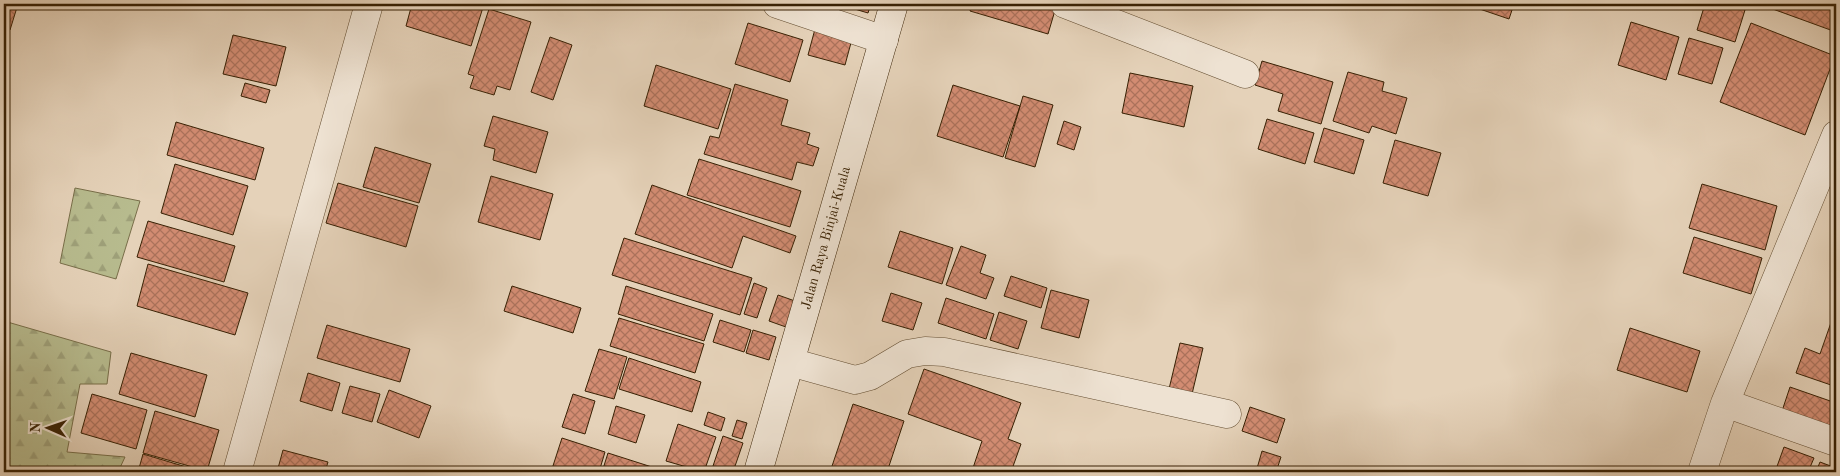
<svg xmlns="http://www.w3.org/2000/svg" width="1840" height="476" viewBox="0 0 1840 476" font-family="'Old Standard TT',serif">
  <defs>
    <pattern id="forest-firs" width="22" height="20" patternUnits="userSpaceOnUse" patternTransform="scale(1.25)"><rect width="22" height="20" fill="#b7bb8e"/><path d="M5 1l3.5 6h-7zM16 11l3.5 6h-7z" fill="#9ea079"/></pattern>
    <pattern id="building-cross-hatch" width="8" height="8" patternUnits="userSpaceOnUse" patternTransform="scale(1.25)"><rect width="8" height="8" fill="#d28c72"/><path d="M0 0l8 8M0 8l8-8" fill="none" stroke="#ab725b"/></pattern>
  </defs>
  <rect width="100%" height="100%" fill="#e5d2b9"/>
  <filter id="stains"><feTurbulence type="fractalNoise" baseFrequency=".004" numOctaves="4"/><feColorMatrix values="0 0 0 0 .2 0 0 0 0 .09 0 0 0 0 .02 0 0 0 .5 -.17"/></filter>
  <radialGradient id="worn" r=".72"><stop offset=".6" stop-color="#630" stop-opacity="0"/><stop offset="1" stop-color="#630" stop-opacity=".3"/></radialGradient>
  <path fill="url(#forest-firs)" stroke="#786e49" d="M75 188 140 201 116 279 60 263Z
    M4 321 111 352 107 384H80L67 452 125 457 118 472H4Z"/>
  <path fill="url(#building-cross-hatch)" stroke="#382104" d="M4 4H18L10 30 4 29Z
    M412 4H484L471 46 406 26Z
    M838 4H871L868 13Z
    M972 4H1046L1056 7 1048 34 970 11Z
    M1465 4H1514L1509 19Z
    M1705 4H1726L1745 10 1735 42 1697 30Z
    M1759 4H1827L1836 7V32Z
    M489 9 531 22 510 90 497 86 494 95 470 88 474 76 468 74Z
    M1631 22 1679 37 1666 80 1618 65Z
    M748 23 803 40 790 82 735 64Z
    M1751 23 1835 56 1805 135 1720 102Z
    M815 29 852 39 845 65 808 55Z
    M233 35 286 47 276 86 223 74Z
    M550 37 572 45 553 100 531 92Z
    M1689 38 1723 48 1712 84 1678 74Z
    M1262 61 1333 82 1321 124 1278 111 1283 94 1255 85Z
    M656 65 731 89 718 129 644 106Z
    M1348 72 1384 82 1382 91 1407 98 1396 134 1372 126 1369 133 1333 121Z
    M1130 73 1193 86 1184 127 1122 113Z
    M245 83 270 90 266 103 241 96Z
    M735 84 788 100 781 125 810 133 807 144 819 148 813 166 797 162 792 180 704 154 710 136 719 138Z
    M953 85 1020 106 1003 157 937 136Z
    M1023 96 1053 105 1035 167 1005 158Z
    M493 116 548 132 536 173 493 160 495 149 484 146Z
    M1267 119 1314 133 1305 164 1258 149Z
    M1064 121 1081 127 1074 150 1057 144Z
    M176 122 264 148 255 180 167 155Z
    M1324 128 1364 140 1354 174 1314 162Z
    M1395 140 1441 153 1428 196 1383 183Z
    M375 147 431 164 419 203 363 187Z
    M699 159 801 191 790 227 687 195Z
    M175 164 248 186 233 235 161 213Z
    M491 176 553 194 540 240 478 222Z
    M338 183 418 206 406 247 326 223Z
    M1702 184 1777 206 1765 250 1689 228Z
    M652 185 796 236 790 253 743 236 732 268 635 234Z
    M148 221 235 246 224 282 137 257Z
    M900 231 953 248 942 284 888 267Z
    M1694 237 1762 258 1751 294 1683 273Z
    M624 238 752 278 740 315 612 275Z
    M961 246 986 255 980 273 994 278 986 299 946 285Z
    M148 264 248 293 235 335 137 306Z
    M1011 276 1047 288 1041 308 1004 296Z
    M754 283 767 288 757 318 744 314Z
    M512 286 581 308 573 333 504 311Z
    M626 286 713 314 704 341 618 314Z
    M1051 290 1089 300 1079 338 1041 328Z
    M891 293 922 303 913 330 882 321Z
    M778 295 795 301 786 327 769 321Z
    M946 298 994 314 986 339 938 323Z
    M999 312 1027 321 1018 349 990 340Z
    M1834 314 1836 315V381L1833 380 1831 385 1796 373 1805 348 1820 354Z
    M619 318 704 344 695 373 610 346Z
    M720 320 751 330 744 352 713 342Z
    M327 325 410 349 400 382 317 358Z
    M1630 328 1700 351 1687 392 1617 370Z
    M753 330 776 337 769 360 746 353Z
    M1180 343 1203 348 1192 394 1169 389Z
    M599 349 627 357 614 399 585 391Z
    M131 353 207 375 195 417 119 394Z
    M629 358 701 382 692 412 619 389Z
    M924 369 1021 403 1008 439 1021 444 1011 472H986L973 468 982 441 908 414Z
    M308 373 340 383 332 411 300 401Z
    M350 386 380 394 372 422 342 413Z
    M1790 387 1836 403V429L1781 414Z
    M389 390 431 406 419 438 377 422Z
    M92 394 147 410 136 449 81 433Z
    M573 394 595 401 585 434 562 427Z
    M853 404 904 421 887 472H830Z
    M616 406 645 415 636 443 608 434Z
    M1250 407 1285 419 1277 443 1242 431Z
    M155 411 219 430 207 471 143 453Z
    M708 412 725 418 721 431 704 425Z
    M737 420 747 423 742 439 732 436Z
    M678 424 716 437 704 472 666 461Z
    M723 436 743 443 733 472H711Z
    M562 438 605 452 599 472H551Z
    M1784 447 1814 458 1808 472H1775Z
    M283 450 328 462 325 472H277Z
    M1262 451 1281 457 1276 472H1256Z
    M608 453 655 468 654 472H602Z
    M143 454 203 472H138Z
    M1820 462 1836 468V472H1816Z"/>
  <g fill="none" stroke-linecap="round" stroke-linejoin="round">
    <defs>
      <path id="street" d="M777 4 884 40
        M1065 4 1245 74
        M790 362 855 380 870 376 907 354 925 351 944 352 1227 414
        M1725 403 1836 442
        M237 472 369 4
        M1702 472 1725 403 1836 135"/>
      <path id="secondary" d="M758 472 894 4"/>
    </defs>
    <use href="#street" stroke="#634d31" stroke-width="29"/>
    <use href="#secondary" stroke="#382104" stroke-width="29"/>
    <use href="#street" stroke="#eee2d2" stroke-width="28"/>
    <use href="#secondary" stroke="#eee2d2" stroke-width="28"/>
  </g>
  <g text-anchor="middle" dominant-baseline="central" stroke-width="4" stroke-linejoin="round" paint-order="stroke">
    <g font-size="14" fill="#382104" stroke="#eee2d2">
      <text transform="translate(826 238) rotate(-74)">Jalan Raya Binjai-Kuala</text>
    </g>
  </g>
  <rect width="1840" height="476" fill="none" stroke="#e5d2b9" stroke-width="20"/>
  <rect x="5" y="5" width="1830" height="466" fill="none" stroke="#382104" stroke-width="2.5"/>
  <rect x="10" y="10" width="1820" height="456" fill="none" stroke="#382104"/>
  <g transform="translate(48 428) rotate(272)" stroke="#eee2d2" stroke-width="4" paint-order="stroke">
  <path d="M0-4L9 19L0 12L-9 19Z" fill="#382104"/>
  <text y="-8" font-size="14" font-weight="bold" text-anchor="middle" fill="#382104">N</text>
  </g>
  <rect width="100%" height="100%" filter="url(#stains)"/>
  <rect width="100%" height="100%" fill="url(#worn)"/>
</svg>
